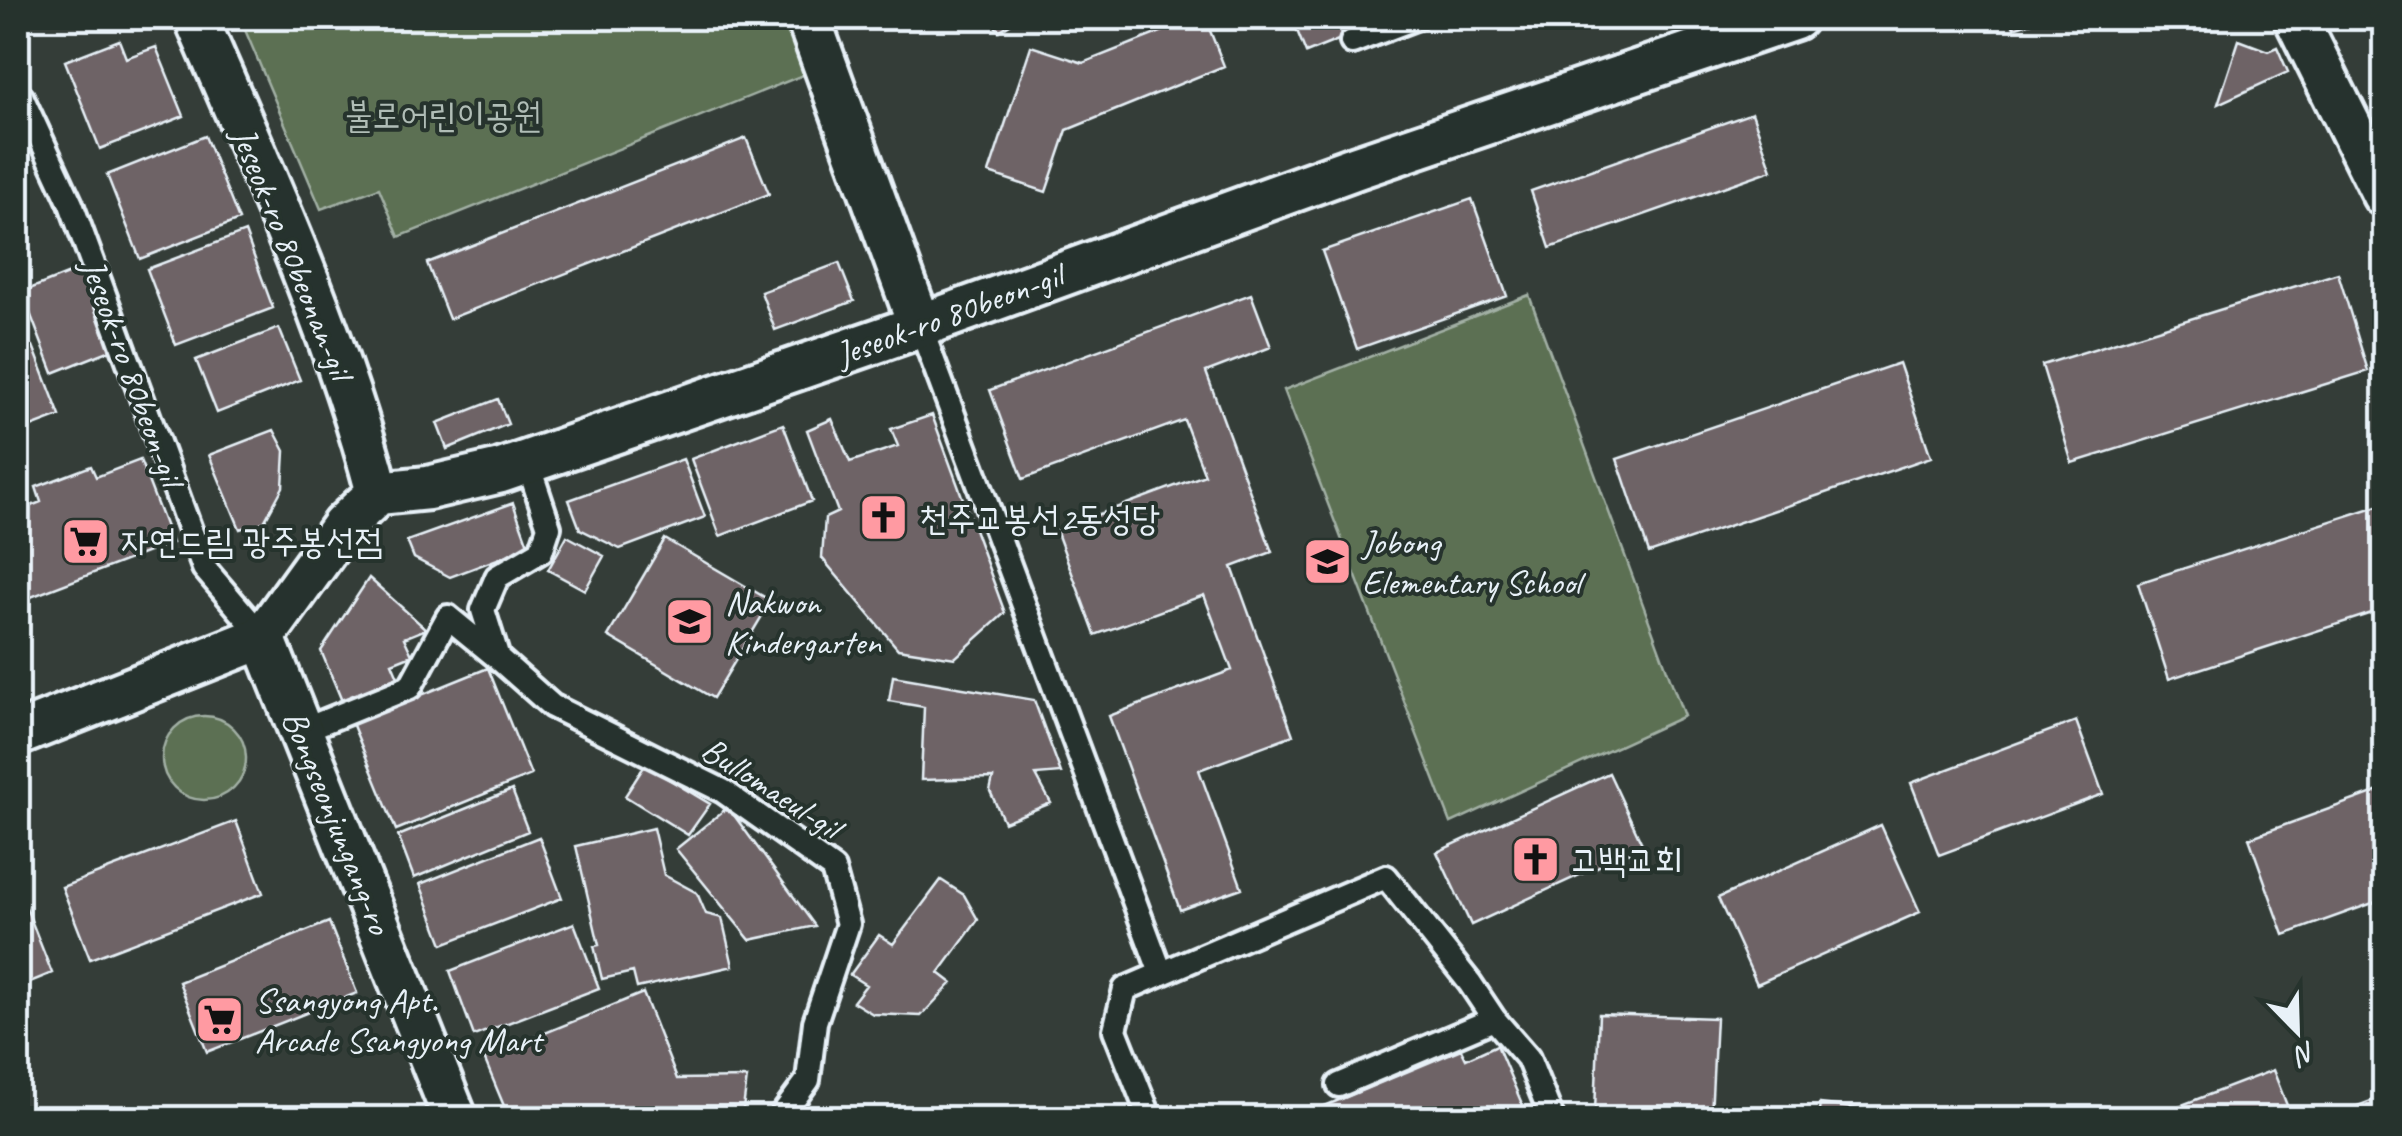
<svg xmlns="http://www.w3.org/2000/svg" width="2402" height="1136" viewBox="0 0 2402 1136" font-family="Caveat,'Poor Story',sans-serif">
  <rect width="100%" height="100%" fill="#343d38"/>
  <filter id="ink" filterUnits="userSpaceOnUse"><feTurbulence type="fractalNoise" baseFrequency=".01" numOctaves="2"/><feDisplacementMap in="SourceGraphic" scale="20" xChannelSelector="R" yChannelSelector="G"/><feConvolveMatrix kernelMatrix="1 2 1 2 8 2 1 2 1" color-interpolation-filters="sRGB"/></filter>
  <g filter="url(#ink)">
    <path fill="#5b6f52" stroke="#a2b0a5" stroke-width="2.5" d="M240 18H786L808 73 399 237 379 188 321 209Z
      M1529 295 1684 716 1451 823 1284 390Z
      M162 758a42 42 0 1 1 84 0a42 42 0 1 1-84 0Z"/>
    <path fill="#6e6366" stroke="#e8f1f8" stroke-width="2.5" d="M989 18H1019L999 31Z
      M1196 18H1205L1224 66 1067 130 1046 192 989 173 1031 46 1083 63Z
      M1292 18H1393L1306 53Z
      M2010 18H2044L2014 28Z
      M119 40 126 58 156 47 184 116 100 149 65 61Z
      M2239 40 2268 51 2277 47 2288 72 2218 104Z
      M1752 113 1772 170 1550 248 1531 191Z
      M205 136 239 220 140 259 107 175Z
      M746 138 769 194 449 319 427 263Z
      M1472 199 1507 296 1357 349 1322 251Z
      M245 232 273 308 176 345 147 269Z
      M839 263 854 301 775 330 761 292Z
      M80 269 111 350 53 373 22 292Z
      M2338 273 2368 371 2072 463 2042 365Z
      M1251 294 1271 347 1206 372 1272 552 1232 567 1293 735 1199 770 1242 888 1180 910 1109 716 1232 670 1204 595 1095 635 1056 530 1205 475 1184 420 1023 479 990 390Z
      M279 328 300 380 217 413 196 360Z
      M33 346 60 416 18 432V352Z
      M1899 363 1931 457 1649 553 1617 459Z
      M498 399 508 424 447 449 437 423Z
      M932 415 1005 613 955 658 898 649 822 558 825 518 838 512 807 430 832 419 850 462 898 446 891 429Z
      M783 424 812 501 720 536 691 459Z
      M274 430 285 451 283 487 264 522 240 529 209 455Z
      M683 459 705 517 620 549 580 529 569 500Z
      M140 460 172 543 18 602V511L41 502 36 487 91 466 96 477Z
      M513 503 529 547 450 577 414 558 407 541Z
      M2384 504V609L2169 679 2138 583Z
      M567 536 604 556 585 590 548 570Z
      M665 539 771 601 713 698 608 636Z
      M369 578 426 629 404 638 412 655 392 663 398 677 342 701 321 651Z
      M488 668 531 775 396 830 352 723Z
      M893 676 1034 700 1061 773 1036 775 1051 803 1004 822 990 791 993 778 921 780 924 707 889 701Z
      M2076 721 2103 794 1939 855 1911 783Z
      M645 765 710 804 688 835 625 796Z
      M1609 773 1643 846 1471 925 1437 852Z
      M2384 789V899L2284 935 2249 838Z
      M512 790 528 831 414 878 398 836Z
      M728 807 815 926 750 940 676 849Z
      M236 821 263 893 90 959 62 887Z
      M1881 825 1920 912 1757 984 1718 898Z
      M653 828 664 875 697 893 706 914 722 918 733 966 637 988 633 972 602 979 594 946 599 945 576 846Z
      M539 837 562 898 443 944 420 884Z
      M941 880 964 895 978 920 939 973 952 983 921 1016 873 1014 853 1002 866 985 850 975 879 935 893 944Z
      M18 887 52 973 18 987Z
      M329 922 357 993 207 1052 179 982Z
      M574 923 599 988 474 1036 450 971Z
      M643 993 677 1079 747 1078 742 1117 666 1114 656 1118H509L484 1058Z
      M1599 1014 1716 1018 1711 1116 1595 1111Z
      M1497 1045 1528 1118H1296L1461 1049 1466 1059Z
      M2273 1070 2292 1118H2148Z
      M2384 1096V1118H2350L2347 1110Z
      M1820 1104 1933 1118H1818Z"/>
    <g fill="none" stroke-linecap="round" stroke-linejoin="round">
      <defs>
        <path id="service" d="M1352 42 1415 18
          M18 100 22 98 71 204 204 568 263 637
          M920 326 1161 973
          M527 461 549 527 541 551 497 577 483 610 498 658 552 706 723 791 833 869 848 924 815 1022 808 1080 780 1118
          M301 731 410 687 448 617 498 658
          M1339 1085 1494 1019
          M1150 1118 1115 1030 1125 989 1386 877 1470 983 1494 1019 1528 1058 1552 1118"/>
        <path id="minor" d="M196 18C263 173 335 329 378 493
          M808 18 920 326
          M2296 18 2384 195
          M263 637 455 1118
          M18 734 263 637 343 526 378 493 428 488 501 471 920 326 1357 167 1795 18"/>
      </defs>
      <use href="#service" stroke="#e8f1f8" stroke-width="30"/>
      <use href="#minor" stroke="#e8f1f8" stroke-width="50"/>
      <use href="#service" stroke="#26332d" stroke-width="22"/>
      <use href="#minor" stroke="#26332d" stroke-width="42"/>
    </g>
  </g>
  <defs>
    <symbol id="church-square" viewBox="-11 -11 22 22"><rect x="-9" y="-9" width="18" height="18" rx="4" fill="#ff9aa2" stroke="#26332d"/><path d="M-1.2-6h2.4v3.5h3.3v2.4h-3.3V6h-2.4V-.1h-3.3v-2.4h3.3Z" fill="#111"/></symbol>
    <symbol id="supermarket-square" viewBox="-11 -11 22 22"><rect x="-9" y="-9" width="18" height="18" rx="4" fill="#ff9aa2" stroke="#26332d"/><path d="M-6-5.5h2.5l.6 2H6L4.5 2H-2.5L-4.4-4H-6ZM-1.5 3.2a1.3 1.3 0 1 0 .1 0ZM3 3.2a1.3 1.3 0 1 0 .1 0Z" fill="#111"/></symbol>
    <symbol id="school-square" viewBox="-11 -11 22 22"><rect x="-9" y="-9" width="18" height="18" rx="4" fill="#ff9aa2" stroke="#26332d"/><path d="M0-5L7-2L0 1L-7-2ZM-4 1L0 2.5L4 1V4Q0 6-4 4Z" fill="#111"/></symbol>
  </defs>
  <g fill-rule="evenodd">
    <use href="#church-square" x="856" y="490" width="55" height="55"/>
    <use href="#supermarket-square" x="58" y="514" width="55" height="55"/>
    <use href="#school-square" x="1300" y="534" width="55" height="55"/>
    <use href="#school-square" x="662" y="594" width="55" height="55"/>
    <use href="#church-square" x="1508" y="832" width="55" height="55"/>
    <use href="#supermarket-square" x="192" y="992" width="55" height="55"/>
  </g>
  <g text-anchor="middle" dominant-baseline="central" stroke-width="8" stroke-linejoin="round" paint-order="stroke">
    <g font-size="35" fill="#b0bdb6" stroke="#26332d">
      <text x="443" y="115">불로어린이공원</text>
    </g>
    <g font-size="35" fill="#e8f1f8" stroke="#26332d">
      <text transform="translate(292 253) rotate(68)">Jeseok-ro 80beonan-gil</text>
      <text transform="translate(949 315) rotate(-20)">Jeseok-ro 80beon-gil</text>
      <text transform="translate(132 372) rotate(70)">Jeseok-ro 80beon-gil</text>
      <text transform="translate(771 788) rotate(33)">Bullomaeul-gil</text>
      <text transform="translate(337 822) rotate(68)">Bongseonjungang-ro</text>
    </g>
    <g font-size="35" fill="#e8f1f8" stroke="#26332d" text-anchor="start">
      <text x="919" y="518">천주교봉선2동성당</text>
      <text x="121" y="541">자연드림 광주봉선점</text>
      <text x="1362" y="542">Jobong<tspan x="1362" dy="40">Elementary School</tspan></text>
      <text x="725" y="602">Nakwon<tspan x="725" dy="40">Kindergarten</tspan></text>
      <text x="1570" y="860">고백교회</text>
      <text x="255" y="1000">Ssangyong Apt.<tspan x="255" dy="40">Arcade Ssangyong Mart</tspan></text>
    </g>
  </g>
  <rect width="2402" height="1136" fill="none" stroke="#26332d" stroke-width="60"/>
  <rect x="30" y="30" width="2342" height="1076" fill="none" stroke="#e8f1f8" stroke-width="4" filter="url(#ink)"/>
  <g transform="translate(2297 1031) rotate(157)" stroke="#26332d" stroke-width="8" paint-order="stroke">
  <path d="M0-8L18 38L0 25L-18 38Z" fill="#e8f1f8"/>
  <text y="-15" font-size="28" font-weight="bold" text-anchor="middle" fill="#e8f1f8">N</text>
  </g>
</svg>
